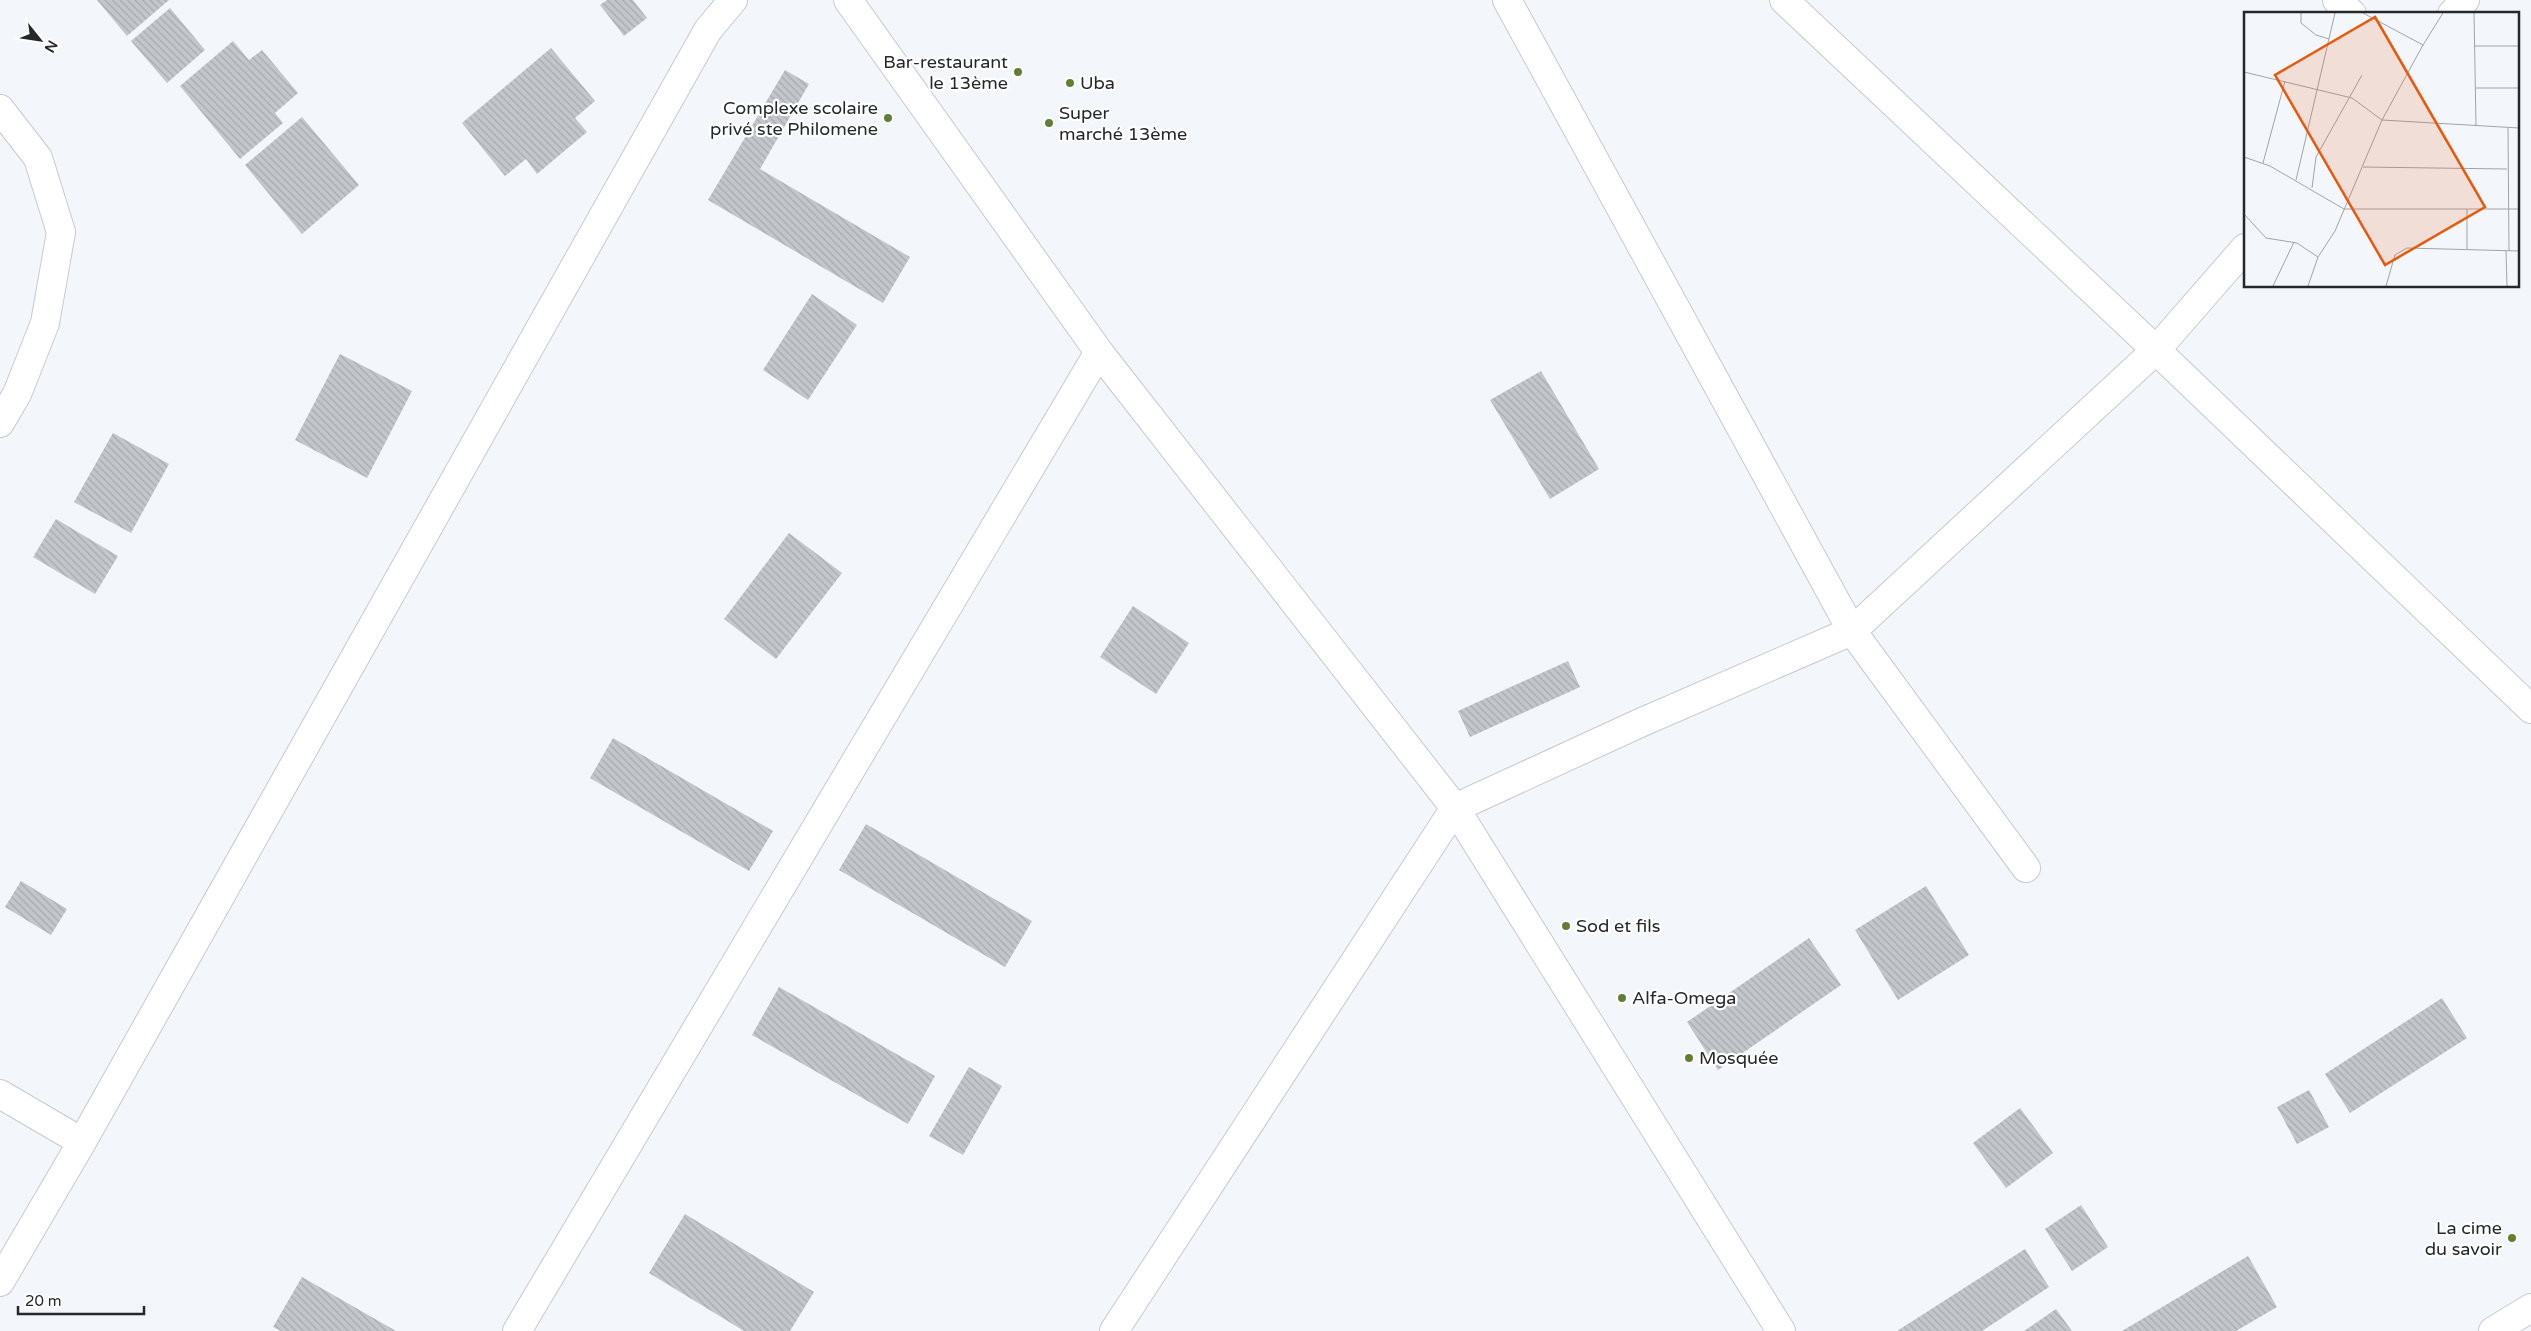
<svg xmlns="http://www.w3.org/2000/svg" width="2531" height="1331" viewBox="0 0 2531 1331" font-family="'Varela Round',sans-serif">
  <defs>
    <pattern id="building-back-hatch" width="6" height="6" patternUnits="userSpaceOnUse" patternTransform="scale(1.25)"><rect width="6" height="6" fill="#c3c6cb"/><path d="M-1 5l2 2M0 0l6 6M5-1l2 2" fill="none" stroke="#a7aaae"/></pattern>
  </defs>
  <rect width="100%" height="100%" fill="#f3f7fb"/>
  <path fill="url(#building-back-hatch)" d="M97 0H169L127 36Z
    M607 0H633L647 18 624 36 600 5Z
    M170 8 205 50 167 83 131 41Z
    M233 41 249 60 262 50 298 93 275 113 283 123 240 159 180 86Z
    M551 48 595 101 575 118 587 132 537 174 526 159 505 176 462 123Z
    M785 70 809 84 760 169 910 257 883 303 708 200Z
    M302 117 359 185 302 234 245 165Z
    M812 294 857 325 808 400 763 370Z
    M340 354 412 391 367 478 295 440Z
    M1541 371 1599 469 1550 499 1490 400Z
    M113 433 169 464 131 533 74 502Z
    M56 519 118 556 95 594 33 557Z
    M789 533 842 573 776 659 724 619Z
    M1133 606 1189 643 1156 694 1100 657Z
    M1568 661 1580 687 1470 737 1458 711Z
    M613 738 773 831 749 871 590 778Z
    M866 824 1032 921 1005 967 839 870Z
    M21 881 67 909 51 935 5 907Z
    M1926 886 1969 955 1898 1000 1855 930Z
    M1809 938 1841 985 1718 1070 1687 1022Z
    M779 987 935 1076 908 1124 752 1035Z
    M2442 998 2467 1038 2350 1113 2325 1074Z
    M969 1067 1002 1086 963 1155 929 1136Z
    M2309 1090 2329 1127 2297 1144 2277 1107Z
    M2020 1108 2053 1153 2006 1188 1973 1143Z
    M2081 1205 2108 1247 2072 1271 2045 1229Z
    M685 1214 814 1292 790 1331H744L649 1273Z
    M2025 1249 2049 1287 1982 1331H1897Z
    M2248 1256 2277 1307 2236 1331H2122Z
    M302 1277 396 1331H281L273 1327Z
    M2056 1309 2072 1331H2024Z"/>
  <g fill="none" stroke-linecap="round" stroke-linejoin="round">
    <defs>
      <path id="street" d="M848 0 1099 352 1455 808 1781 1331
        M1507 0 1852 631 2026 868
        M1784 0 2156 350 2531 709
        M2337 0 2352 14
        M2452 14 2465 0
        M0 109 38 158 61 232 45 323 17 394 0 423
        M0 1094 82 1142
        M0 1282 82 1142 708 30 733 0
        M517 1331 1099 352
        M1114 1331 1455 808 1640 723 1852 631 2156 350 2245 248
        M2493 1331 2531 1308"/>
    </defs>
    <use href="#street" stroke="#c6cace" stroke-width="30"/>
    <use href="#street" stroke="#fff" stroke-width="28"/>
  </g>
  <g fill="#627e32" stroke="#fff" stroke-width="2">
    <circle cx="1018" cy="72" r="5"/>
    <circle cx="1070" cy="83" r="5"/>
    <circle cx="888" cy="118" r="5"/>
    <circle cx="1049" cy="123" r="5"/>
    <circle cx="1566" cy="926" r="5"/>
    <circle cx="1622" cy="998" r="5"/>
    <circle cx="1689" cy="1058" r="5"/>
    <circle cx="2512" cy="1238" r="5"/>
  </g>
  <g text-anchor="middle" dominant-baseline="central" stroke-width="4.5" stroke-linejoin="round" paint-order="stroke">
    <g font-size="18" fill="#262729" stroke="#fff" text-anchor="start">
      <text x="1008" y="62" text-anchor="end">Bar-restaurant<tspan x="1008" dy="21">le 13ème</tspan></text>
      <text x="1080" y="83">Uba</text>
      <text x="878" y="108" text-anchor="end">Complexe scolaire<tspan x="878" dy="21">privé ste Philomene</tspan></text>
      <text x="1059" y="113">Super<tspan x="1059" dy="21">marché 13ème</tspan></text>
      <text x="1576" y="926">Sod et fils</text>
      <text x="1632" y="998">Alfa-Omega</text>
      <text x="1699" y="1058">Mosquée</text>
      <text x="2502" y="1228" text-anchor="end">La cime<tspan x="2502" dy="21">du savoir</tspan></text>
    </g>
  </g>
  <g transform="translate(2244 12)">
    <rect width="275" height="275" fill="#f3f7fb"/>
    <path fill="none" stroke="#a1a4a7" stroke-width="1" d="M57 1V11L72 23 85 27M230 1 232 114M179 33 199 1M230 34H275M0 60 108 86 138 108 275 116M231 76H275M264 116 265 239M0 145 26 154 100 197H275M19 151 41 69M119 155 263 157M52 168 91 1M68 176 72 145 118 63M0 202 22 226 53 231 74 245M223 237V197M262 239 263 274M29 274 50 230M64 274 74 245 91 219 138 108 179 33 119 1M142 274 151 243 163 236 275 239"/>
    <path fill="#e8590c" fill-opacity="0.15" stroke="#e8590c" stroke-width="2.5" d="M131 5 241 195 141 253 31 63Z"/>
    <rect width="275" height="275" fill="none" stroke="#262729" stroke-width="2.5"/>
  </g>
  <g transform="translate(40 40) rotate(120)" stroke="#ffffff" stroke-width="4" paint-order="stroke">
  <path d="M0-4L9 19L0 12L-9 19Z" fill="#262729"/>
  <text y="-8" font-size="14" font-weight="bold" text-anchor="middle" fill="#262729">N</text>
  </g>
  <path d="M18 1306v8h126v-8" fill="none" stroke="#262729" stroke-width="2.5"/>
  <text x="25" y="1306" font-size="15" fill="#262729" stroke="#ffffff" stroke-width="4" paint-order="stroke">20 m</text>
</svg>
